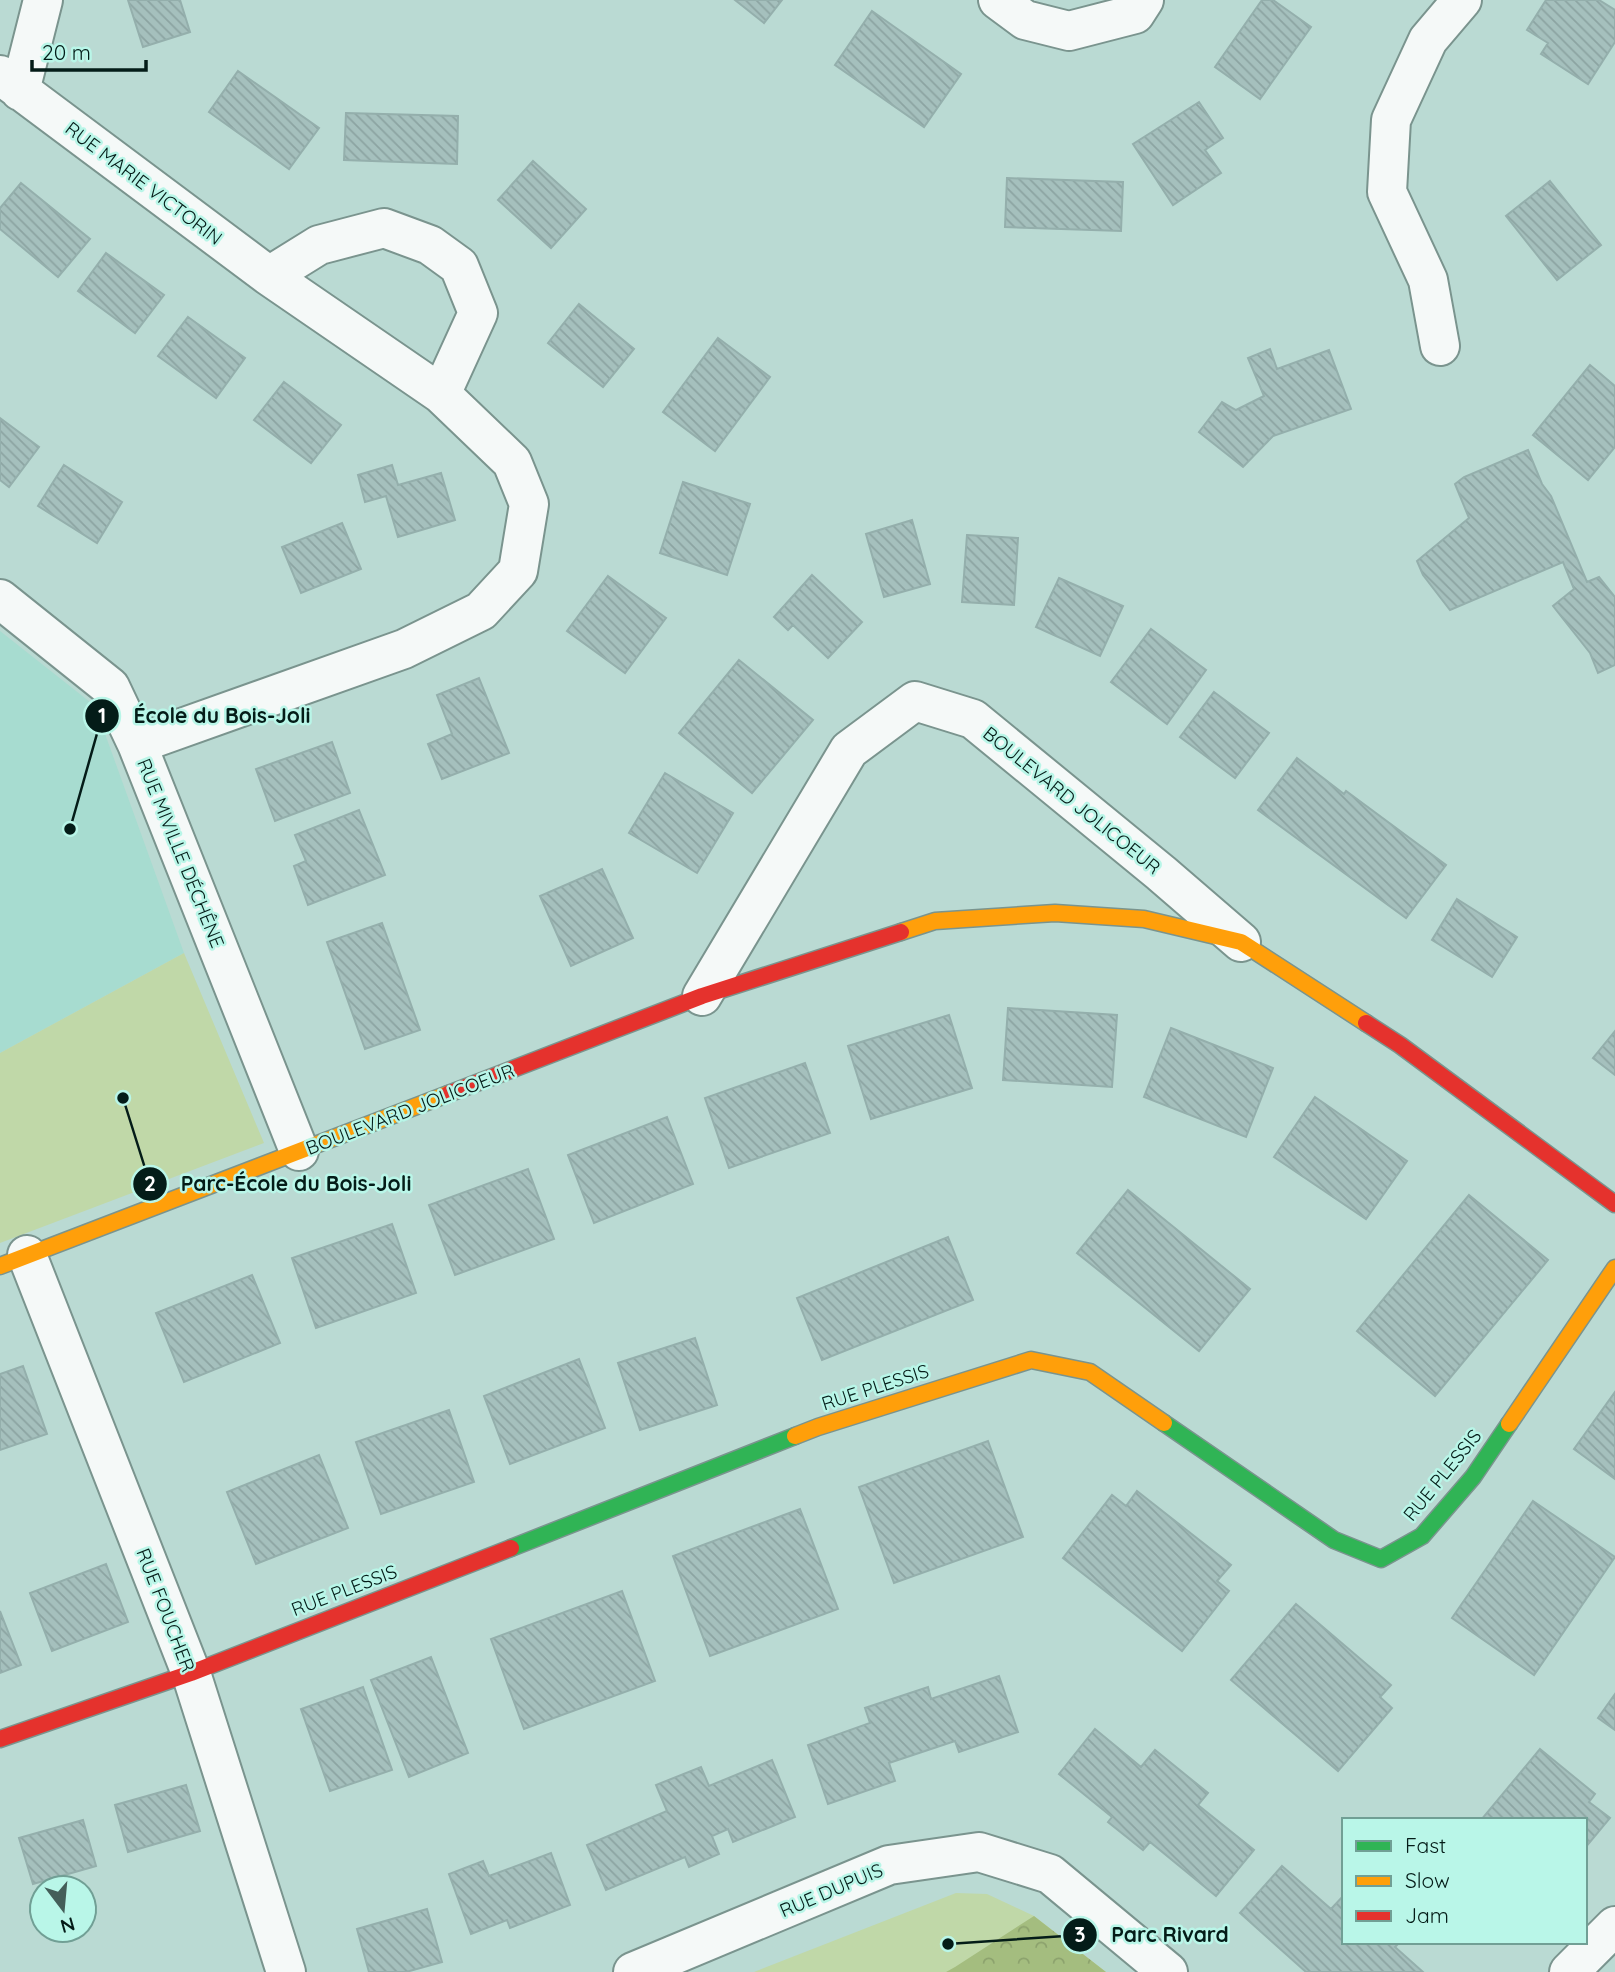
<svg xmlns="http://www.w3.org/2000/svg" width="1615" height="1972" viewBox="0 0 1615 1972" font-family="Quicksand,sans-serif">
  <defs>
    <pattern id="forest-crowns" width="20" height="18" patternUnits="userSpaceOnUse" patternTransform="scale(1.75)"><rect width="20" height="18" fill="#a4bd7f"/><path d="M2 6a3 3 0 1 1 6 0M12 15a3 3 0 1 1 6 0" fill="none" stroke="#8ca26d"/></pattern>
    <pattern id="building-back-hatch" width="6" height="6" patternUnits="userSpaceOnUse" patternTransform="scale(1.75)"><rect width="6" height="6" fill="#a5c0bd"/><path d="M-1 5l2 2M0 0l6 6M5-1l2 2" fill="none" stroke="#8ca4a2"/></pattern>
  </defs>
  <rect width="100%" height="100%" fill="#badad3"/>
  <path fill="#a7dcd0" d="M0 631 95 706 184 953 0 1053Z"/>
  <path fill="#c0d8a8" d="M184 953 264 1143 0 1243V1053Z
    M956 1893 987 1894 1034 1916 1106 1972H754Z"/>
  <path fill="url(#forest-crowns)" d="M1034 1916 1106 1972H946L955 1967Z"/>
  <path fill="url(#building-back-hatch)" stroke="#94afac" stroke-width="2" d="M128 0H180L190 32 143 47Z
    M735 0H782L764 23Z
    M1262 0H1273L1311 27 1260 99 1215 67Z
    M1546 0H1599L1615 10V42L1588 84 1541 54 1548 43 1527 30Z
    M872 11 961 74 924 127 835 65Z
    M238 71 319 128 289 169 209 112Z
    M1199 102 1223 138 1205 150 1221 173 1173 205 1133 144Z
    M346 113 458 116 457 164 344 160Z
    M533 161 586 209 551 248 498 200Z
    M1007 178 1123 182 1121 231 1005 227Z
    M1550 181 1601 245 1557 280 1506 216Z
    M21 183 90 239 58 277 0 229V208Z
    M106 253 164 295 135 333 78 291Z
    M579 304 634 349 603 387 548 343Z
    M188 317 245 358 216 398 158 356Z
    M718 338 770 377 715 451 663 412Z
    M1270 349 1277 369 1329 350 1351 409 1273 436 1243 467 1199 432 1222 402 1236 410 1264 396 1248 358Z
    M1590 365 1615 386V447L1588 480 1533 435Z
    M284 382 341 425 311 463 254 420Z
    M0 418 39 447 9 487 0 480Z
    M1528 450 1542 484 1551 496 1587 582 1599 577 1615 597V665L1598 673 1590 653 1553 606 1574 589 1563 562 1450 610 1423 575 1417 561 1469 518 1455 484 1464 477Z
    M64 465 122 502 97 543 38 506Z
    M392 465 398 485 441 473 455 520 398 537 386 496 365 502 358 475Z
    M683 482 750 504 727 575 660 553Z
    M912 520 930 584 884 597 866 534Z
    M342 523 361 569 301 593 282 547Z
    M967 535 1018 538 1014 605 962 602Z
    M812 575 862 622 828 658 793 625 788 630 774 617Z
    M608 576 666 618 625 673 567 631Z
    M1059 578 1123 606 1100 656 1036 627Z
    M1151 629 1206 670 1167 724 1111 682Z
    M739 660 813 720 752 793 679 733Z
    M479 678 509 753 442 779 428 744 452 734 437 695Z
    M1214 692 1269 733 1235 778 1180 737Z
    M332 742 350 793 275 821 256 769Z
    M1297 758 1344 794 1346 791 1446 865 1406 918 1258 810Z
    M665 773 733 813 697 873 629 833Z
    M359 810 385 875 308 905 294 866 306 861 295 835Z
    M602 869 633 938 571 966 540 896Z
    M1457 899 1517 937 1492 977 1432 940Z
    M382 923 420 1030 365 1049 327 942Z
    M1008 1008 1117 1015 1112 1087 1003 1080Z
    M949 1015 972 1088 871 1119 848 1046Z
    M1171 1028 1273 1068 1246 1137 1144 1097Z
    M1615 1031V1075L1593 1058Z
    M805 1063 830 1133 729 1168 705 1098Z
    M1315 1097 1407 1161 1366 1219 1274 1157Z
    M667 1117 693 1184 594 1223 568 1155Z
    M528 1169 554 1239 455 1275 429 1205Z
    M1128 1190 1250 1289 1199 1351 1077 1253Z
    M1469 1195 1548 1260 1435 1396 1357 1331Z
    M392 1224 416 1293 316 1328 292 1258Z
    M948 1237 973 1300 822 1360 797 1298Z
    M252 1275 280 1343 184 1382 156 1313Z
    M695 1338 717 1405 640 1430 618 1363Z
    M579 1359 605 1428 510 1464 484 1396Z
    M23 1366 47 1434 0 1450V1374Z
    M1615 1392V1479L1574 1449Z
    M449 1410 474 1482 381 1514 356 1442Z
    M988 1441 1023 1537 894 1583 859 1487Z
    M319 1455 348 1528 256 1564 227 1492Z
    M1137 1491 1231 1565 1217 1581 1229 1591 1182 1651 1063 1558 1112 1495 1126 1506Z
    M1533 1501 1615 1557 1534 1675 1452 1618Z
    M800 1509 838 1609 710 1656 673 1556Z
    M106 1564 128 1622 52 1651 30 1593Z
    M622 1591 655 1681 524 1729 491 1639Z
    M1296 1604 1391 1685 1380 1697 1392 1708 1338 1771 1231 1680Z
    M0 1611 21 1665 0 1673Z
    M431 1657 468 1753 409 1777 371 1680Z
    M999 1676 1018 1732 959 1752 955 1741 889 1763 895 1781 828 1804 808 1745 870 1723 865 1708 928 1687 931 1699Z
    M363 1687 392 1770 330 1791 301 1709Z
    M1615 1694V1730L1598 1718Z
    M1095 1729 1141 1767 1155 1750 1208 1793 1198 1805 1254 1850 1216 1896 1150 1842 1143 1850 1108 1822 1112 1817 1059 1774Z
    M1540 1749 1595 1794 1589 1802 1610 1818 1585 1848V1820H1481Z
    M772 1760 795 1817 733 1842 728 1829 712 1836 719 1854 689 1867 685 1857 606 1890 587 1845 667 1811 656 1785 701 1767 709 1786Z
    M186 1785 200 1831 128 1852 115 1805Z
    M83 1820 96 1866 33 1884 19 1838Z
    M551 1853 570 1905 510 1928 507 1920 471 1934 449 1874 483 1861 489 1876Z
    M1282 1866 1331 1909 1344 1895V1942H1400L1395 1947 1423 1972H1306L1240 1913Z
    M427 1909 442 1962 406 1972H369L357 1929Z"/>
  <g fill="none" stroke-linecap="round" stroke-linejoin="round">
    <defs>
      <path id="street" d="M998 0 1025 20 1069 31 1135 14 1144 0
        M0 75 269 276 441 394 512 462 529 504 518 571 481 611 404 649 137 744
        M20 91 43 0
        M269 276 319 245 384 228 430 245 459 266 478 313 441 394
        M1440 346 1428 280 1387 192 1391 120 1428 40 1462 0
        M0 599 110 687 137 744 299 1151
        M702 996 849 750 915 701 973 719 1161 873 1241 942
        M27 1255 191 1673 286 1972
        M633 1972 889 1865 979 1852 1050 1874 1168 1972
        M1569 1972 1615 1926"/>
      <path id="fast" d="M1164 1423 1334 1540 1381 1559 1422 1536 1473 1477 1509 1424
        M511 1548 795 1436"/>
      <path id="slow" d="M901 932 935 921 1055 913 1144 919 1241 942 1366 1023
        M0 1266 448 1094
        M1509 1424 1615 1268
        M795 1436 818 1427 1031 1360 1090 1372 1164 1423"/>
      <path id="jam" d="M1366 1023 1400 1045 1615 1204
        M448 1094 702 996 901 932
        M0 1739 191 1673 511 1548"/>
    </defs>
    <use href="#street" stroke="#7a948e" stroke-width="42"/>
    <use href="#fast" stroke="#7a948e" stroke-width="19"/>
    <use href="#slow" stroke="#7a948e" stroke-width="19"/>
    <use href="#jam" stroke="#7a948e" stroke-width="19"/>
    <use href="#street" stroke="#f5f9f8" stroke-width="38"/>
    <use href="#fast" stroke="#30b455" stroke-width="16"/>
    <use href="#slow" stroke="#ff9f0a" stroke-width="16"/>
    <use href="#jam" stroke="#e5322d" stroke-width="16"/>
  </g>
  <g text-anchor="middle" dominant-baseline="central" stroke-width="5" stroke-linejoin="round" paint-order="stroke">
    <g font-size="19" fill="#041c18" stroke="#b9f6e8">
      <text transform="translate(144 183) rotate(37)">RUE MARIE VICTORIN</text>
      <text transform="translate(1072 800) rotate(39)">BOULEVARD JOLICOEUR</text>
      <text transform="translate(181 853) rotate(68)">RUE MIVILLE DÉCHÊNE</text>
      <text transform="translate(410 1109) rotate(-21)">BOULEVARD JOLICOEUR</text>
      <text transform="translate(875 1387) rotate(-18)">RUE PLESSIS</text>
      <text transform="translate(1442 1475) rotate(-51)">RUE PLESSIS</text>
      <text transform="translate(344 1590) rotate(-21)">RUE PLESSIS</text>
      <text transform="translate(166 1610) rotate(69)">RUE FOUCHER</text>
      <text transform="translate(831 1890) rotate(-23)">RUE DUPUIS</text>
    </g>
  </g>
  <path fill="none" stroke="#041c18" stroke-width="2.5" d="M70 829L102 716M123 1098L150 1184M948 1944L1080 1935"/>
  <g fill="#041c18" stroke="#b9f6e8" stroke-width="2.5">
    <circle cx="70" cy="829" r="7"/>
    <circle cx="123" cy="1098" r="7"/>
    <circle cx="948" cy="1944" r="7"/>
    <circle cx="102" cy="716" r="18"/>
    <circle cx="150" cy="1184" r="18"/>
    <circle cx="1080" cy="1935" r="18"/>
  </g>
  <g font-size="21" text-anchor="middle" font-weight="bold" fill="#fff">
    <text x="102" y="723">1</text>
    <text x="150" y="1191">2</text>
    <text x="1080" y="1942">3</text>
  </g>
  <g font-size="21" text-anchor="middle" font-weight="bold" fill="#041c18" stroke="#b9f6e8" stroke-width="5" stroke-linejoin="round" paint-order="stroke">
    <text x="222" y="723">École du Bois-Joli</text>
    <text x="296" y="1191">Parc-École du Bois-Joli</text>
    <text x="1170" y="1942">Parc Rivard</text>
  </g>
  <rect x="1342" y="1818" width="245" height="126" fill="#b9f6e8" stroke="#719f95" stroke-width="2"/>
  <rect x="1356" y="1841" width="35" height="10" fill="#30b455" stroke="#719f95" stroke-width="2"/>
  <text x="1405" y="1853" font-size="21" fill="#041c18">Fast</text>
  <rect x="1356" y="1876" width="35" height="10" fill="#ff9f0a" stroke="#719f95" stroke-width="2"/>
  <text x="1405" y="1888" font-size="21" fill="#041c18">Slow</text>
  <rect x="1356" y="1911" width="35" height="10" fill="#e5322d" stroke="#719f95" stroke-width="2"/>
  <text x="1405" y="1923" font-size="21" fill="#041c18">Jam</text>
  <g transform="translate(63 1909) rotate(164)"><circle r="33" fill="#b9f6e8" stroke="#719f95" stroke-width="2"/>
  <path d="M0-5L12 26L0 18L-12 26Z" fill="#445e59"/>
  <text y="-10" font-size="19" font-weight="bold" text-anchor="middle" fill="#041c18">N</text>
  </g>
  <path d="M32 60v10h114v-10" fill="none" stroke="#041c18" stroke-width="3.5"/>
  <text x="42" y="60" font-size="21" fill="#041c18" stroke="#b9f6e8" stroke-width="5" paint-order="stroke">20 m</text>
</svg>
